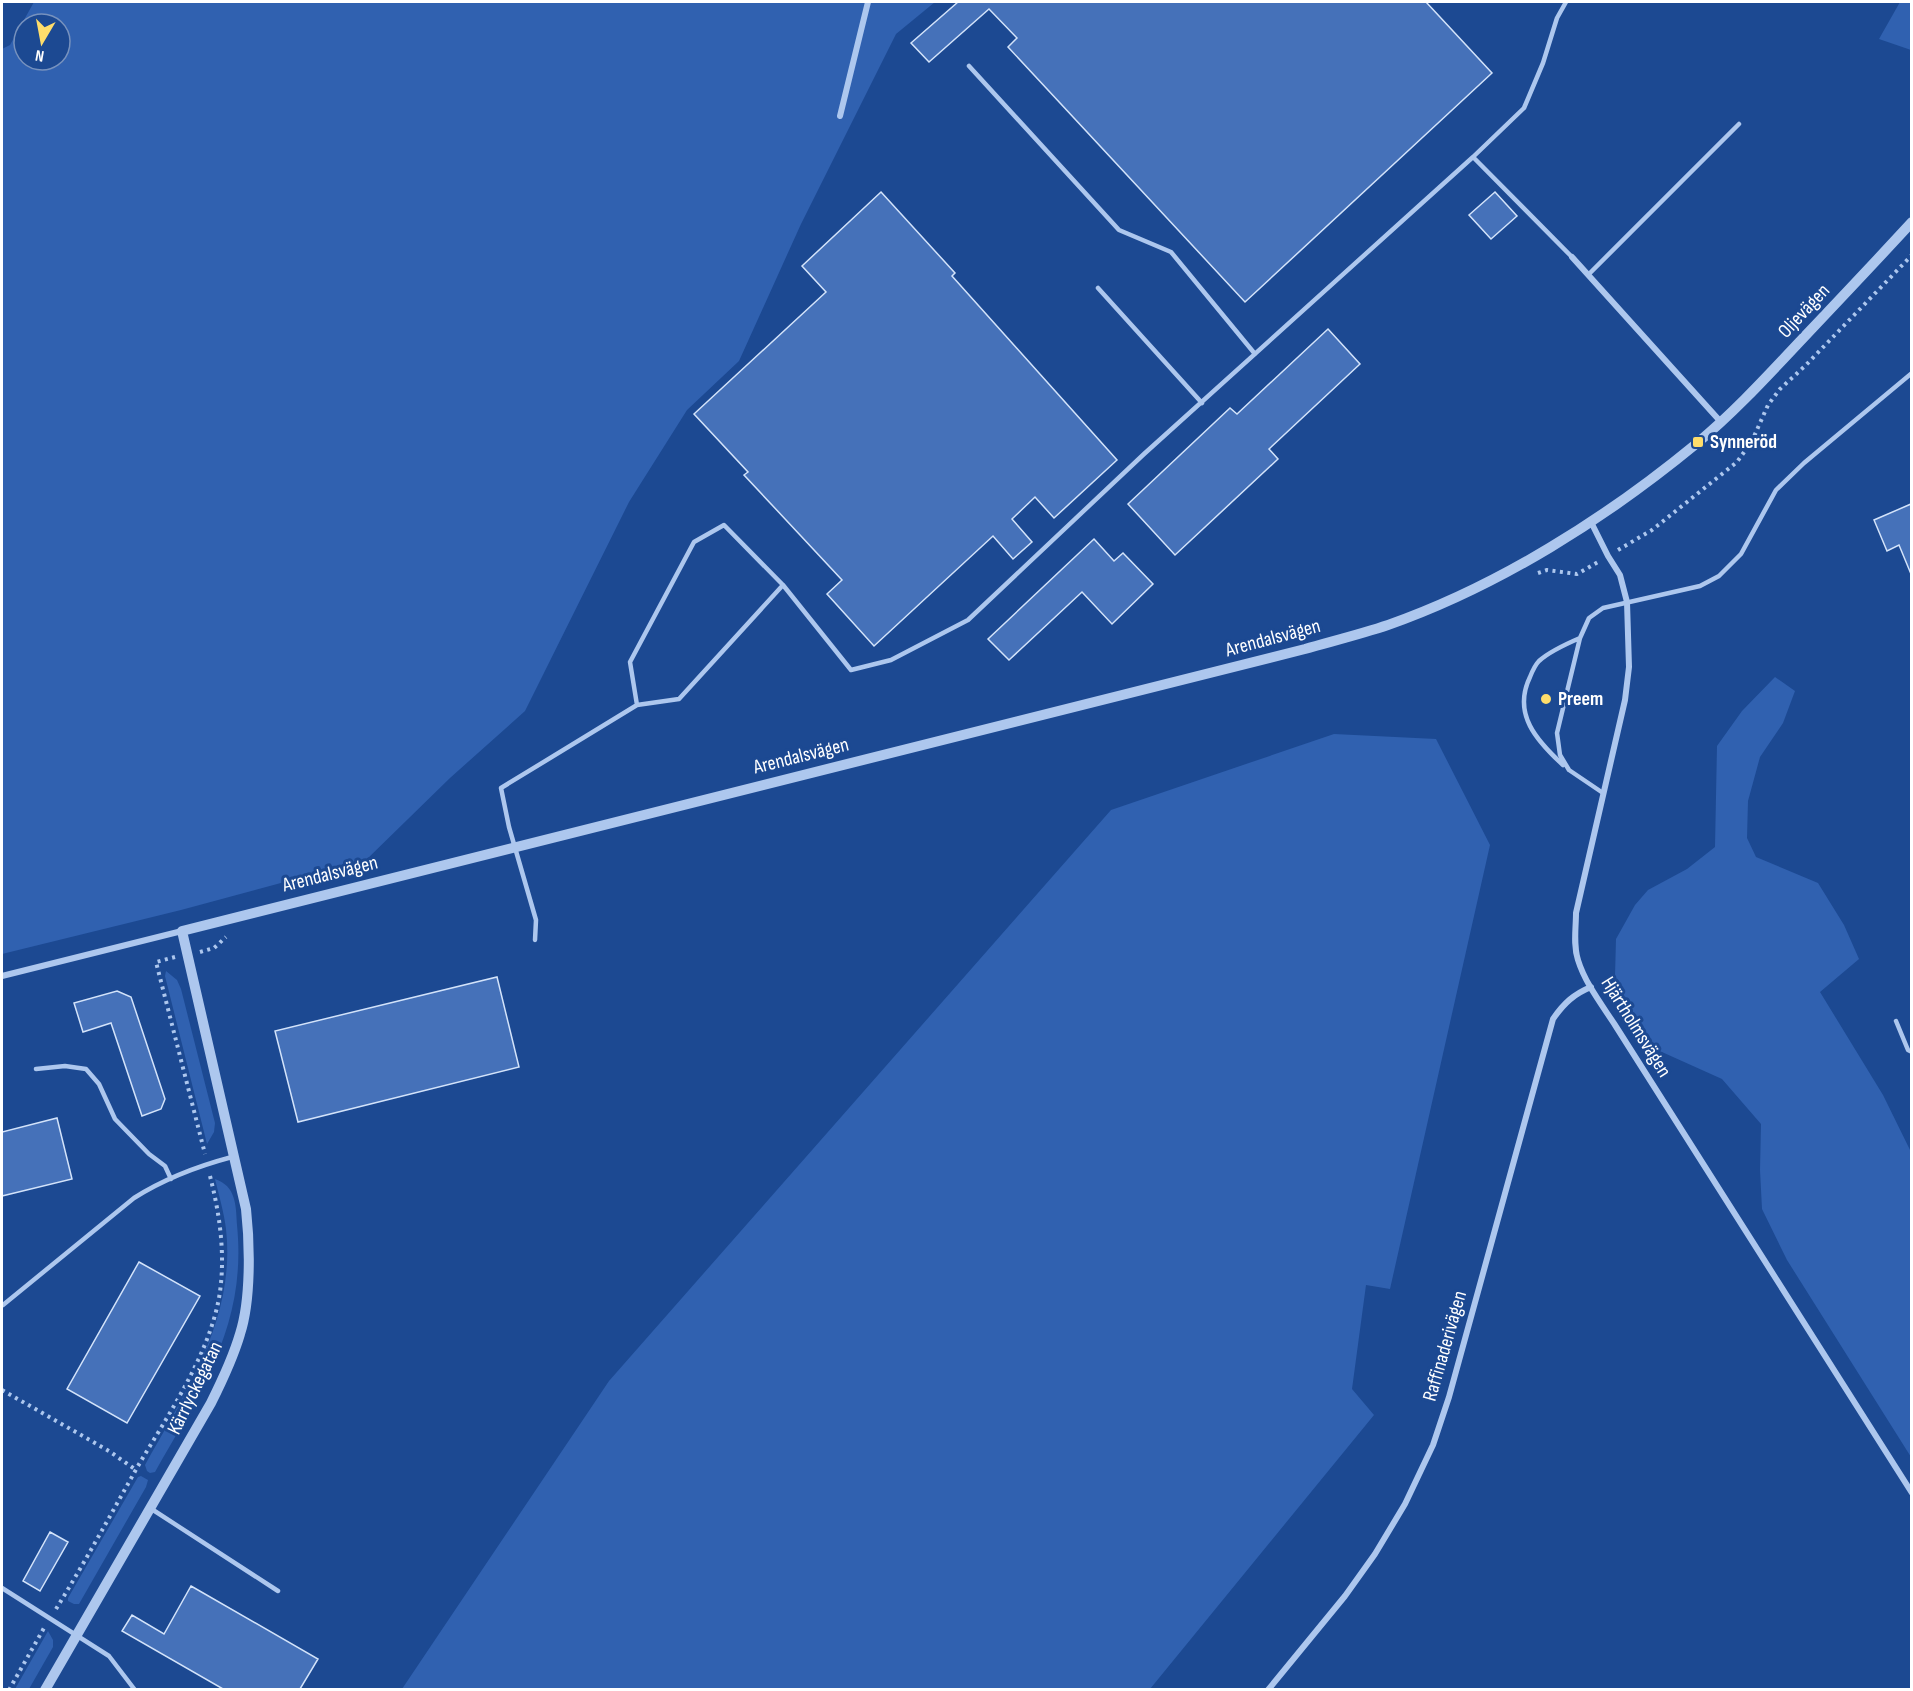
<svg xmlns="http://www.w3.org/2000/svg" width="1913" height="1691" viewBox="0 0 1913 1691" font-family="'Sofia Sans Condensed',sans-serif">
  <rect width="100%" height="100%" fill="#1c4992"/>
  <path fill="#3061b0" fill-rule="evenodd" d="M34 2H935L896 34 801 224 739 361 687 410 629 502 525 711 450 778 366 860 181 910 2 954V49L10 45ZM24 24H60V60H24Z
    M1900 2H1911V50L1879 39Z
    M1775 677 1795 691 1783 723 1760 757 1748 801 1747 838 1756 857 1818 883 1844 925 1859 959 1820 992 1883 1095 1911 1152V1457L1787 1260 1762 1209 1760 1170 1761 1124 1722 1079 1653 1048 1620 998 1615 976 1616 939 1635 905 1648 890 1687 869 1715 847 1717 746 1742 711Z
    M1334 734 1436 739 1490 845 1390 1289 1366 1285 1352 1389 1374 1415 1150 1689H402L609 1381 1111 810Z
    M166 971 177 980 181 989 215 1123 214 1132 207 1144 165 976Z
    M215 1179C236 1186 236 1205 237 1225 247 1324 202 1389 155 1472L150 1473 147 1471 145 1465C186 1391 236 1318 226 1229 224 1212 219 1196 215 1179Z
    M141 1476 148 1480 146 1487 79 1604H74L68 1601V1598L138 1477Z
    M48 1631 53 1640V1647L29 1689H15Z"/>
  <path fill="#4571b9" stroke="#d3e3fa" stroke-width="1.5" d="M958 2H1426L1492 73 1245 302 1008 47 1017 38 989 9 929 62 911 43Z
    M881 192 955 273 952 276 1117 460 1054 518 1035 497 1012 519 1032 542 1013 559 993 536 874 646 827 594 842 580 744 475 748 472 694 414 826 292 802 266Z
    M1495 192 1517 216 1491 239 1469 215Z
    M1328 329 1360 364 1269 449 1278 459 1175 555 1128 504 1230 408 1237 414Z
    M1911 504V574L1899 545 1887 551 1874 520Z
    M1094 539 1114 561 1123 553 1153 584 1112 624 1082 592 1009 660 988 639Z
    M497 977 519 1067 298 1122 275 1031Z
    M117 991 131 997 165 1099 161 1109 142 1116 111 1023 83 1032 74 1003Z
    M57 1118 72 1179 2 1196V1132Z
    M139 1262 200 1296 127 1423 67 1389Z
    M50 1532 68 1542 40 1591 23 1581Z
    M191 1586 318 1659 300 1689H223L122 1631 132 1615 164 1634Z"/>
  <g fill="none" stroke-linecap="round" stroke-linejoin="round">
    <path stroke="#adc7ee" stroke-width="4" stroke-dasharray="3 4.5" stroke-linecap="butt" d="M1618 550 1652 530 1737 462 1752 441 1768 405 1780 389 1805 366 1912 255
      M1538 573 1547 570 1577 574 1598 562
      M200 952 214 948 226 937
      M175 957 156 962 205 1154
      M2 1390 109 1451 136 1470
      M56 1609C85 1562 111 1514 138 1466 168 1415 208 1357 219 1298 226 1257 220 1215 210 1176
      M9 1690 44 1628"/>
    <path stroke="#adc7ee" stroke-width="4.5" d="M969 66 1119 230 1171 252 1255 354
      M1473 157 1572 257
      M1588 275 1739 124
      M1098 288 1202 403
      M637 705 630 662 694 542 724 525 783 585
      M1563 765C1537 741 1512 714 1530 677 1532 672 1535 665 1539 661 1550 651 1566 644 1580 638
      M1603 793 1569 770 1560 755 1557 733 1580 638 1589 618 1603 608 1700 586 1719 576 1741 554 1776 490 1804 463 1912 373
      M535 940 536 920 509 827 501 788 637 705 679 699 783 585 851 670 891 660 968 620 1144 454 1473 157 1524 108 1543 63 1557 18 1566 2
      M1896 1021 1908 1050 1912 1052
      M36 1069 65 1066 86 1069 99 1084 115 1119 149 1154 165 1166 171 1179
      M3 1305 134 1198C164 1179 198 1166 232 1157
      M150 1508 278 1591
      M2 1588 109 1656 135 1690"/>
    <path stroke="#adc7ee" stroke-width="6" d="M840 116 868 2
      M1572 257 1720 421
      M1591 522 1608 556 1620 575 1627 602 1629 667 1625 700 1576 913C1576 928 1573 945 1578 960 1585 983 1602 1005 1615 1025L1912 1493
      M2 976 182 931
      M1268 1690 1345 1596 1375 1554 1405 1504 1433 1445 1449 1397 1553 1019C1564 1003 1574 994 1591 987"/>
    <path stroke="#adc7ee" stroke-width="10" d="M45 1690 211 1403C222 1381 233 1358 240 1334 251 1300 250 1245 246 1209L182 931 1305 649C1333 641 1361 634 1388 625 1499 586 1606 518 1696 444 1736 411 1771 372 1806 335 1842 297 1877 260 1912 222"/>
  </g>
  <g fill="#fedd6b" stroke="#1c4992" stroke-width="2">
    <rect x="1692" y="436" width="12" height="12" rx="3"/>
    <circle cx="1546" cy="699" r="6"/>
  </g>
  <g text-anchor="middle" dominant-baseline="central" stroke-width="6" stroke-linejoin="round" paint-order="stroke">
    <g font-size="20" fill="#fff" stroke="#1c4992">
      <text transform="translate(1804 311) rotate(-47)">Oljevägen</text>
      <text transform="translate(1273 638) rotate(-15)">Arendalsvägen</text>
      <text transform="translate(801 756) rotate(-14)">Arendalsvägen</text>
      <text transform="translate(330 874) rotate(-14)">Arendalsvägen</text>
      <text transform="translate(1636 1027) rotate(58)">Hjärtholmsvägen</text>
      <text transform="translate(1445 1346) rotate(-74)">Raffinaderivägen</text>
      <text transform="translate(195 1388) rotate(-64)">Kärrlyckegatan</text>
    </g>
    <g font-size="20" font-weight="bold" fill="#fff" stroke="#1c4992" text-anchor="start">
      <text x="1710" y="442">Synneröd</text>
      <text x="1558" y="699">Preem</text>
    </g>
  </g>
  <rect width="1913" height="1691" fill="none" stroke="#ffffff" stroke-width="6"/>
  <g transform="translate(42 42) rotate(190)"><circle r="28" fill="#1c4992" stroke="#7792be" stroke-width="1.5"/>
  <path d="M0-4.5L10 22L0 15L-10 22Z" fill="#fedd6b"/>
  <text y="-9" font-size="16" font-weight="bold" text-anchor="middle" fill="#ffffff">N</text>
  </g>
</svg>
